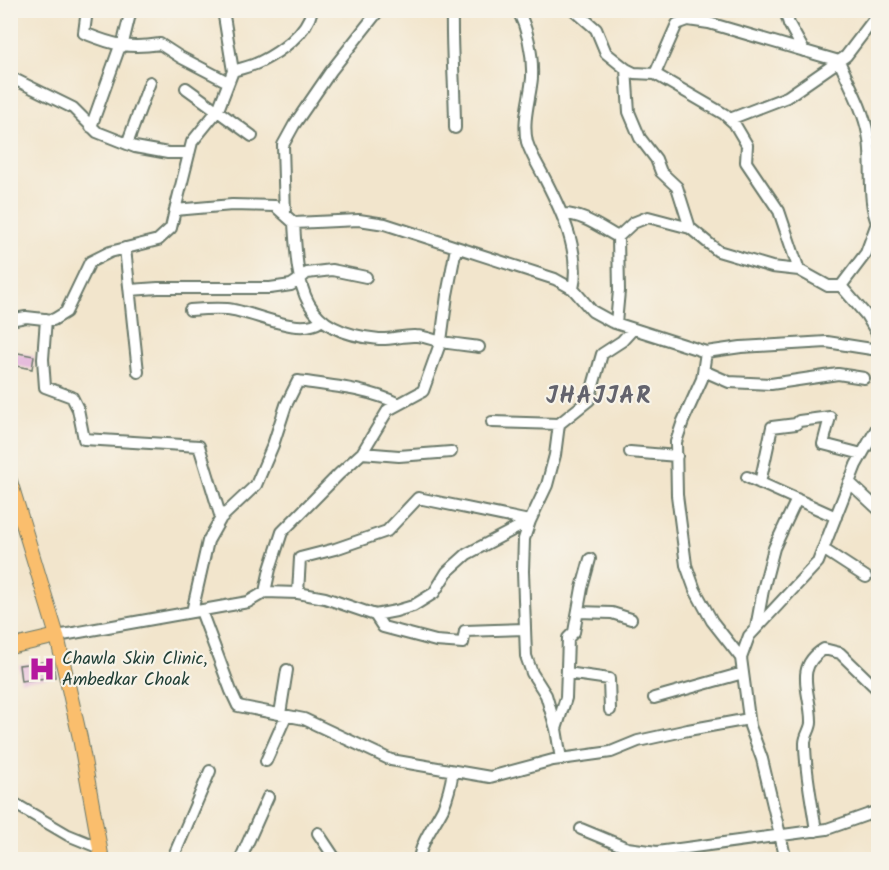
<svg xmlns="http://www.w3.org/2000/svg" width="889" height="870" viewBox="0 0 889 870" font-family="Kalam,sans-serif">
  <rect width="100%" height="100%" fill="#f7f3e8"/>
  <filter id="ink" filterUnits="userSpaceOnUse"><feTurbulence type="fractalNoise" baseFrequency=".0167" numOctaves="2"/><feDisplacementMap in="SourceGraphic" scale="12" xChannelSelector="R" yChannelSelector="G"/><feConvolveMatrix kernelMatrix="1 2 1 2 8 2 1 2 1" color-interpolation-filters="sRGB"/></filter>
  <filter id="wash" filterUnits="userSpaceOnUse"><feTurbulence type="fractalNoise" baseFrequency=".008" numOctaves="4" result="noise"/><feDisplacementMap in="SourceGraphic" scale="24" xChannelSelector="R" yChannelSelector="G"/><feGaussianBlur stdDeviation="1.35" result="paint"/><feColorMatrix in="noise" values="0 0 0 0 0 0 0 0 0 0 0 0 0 0 0 0 0 1.4 0 .05"/><feComposite in="paint" operator="in"/></filter>
  <g filter="url(#wash)">
    <rect width="100%" height="100%" fill="#f2e5cc"/>
    <g id="blocks">
      <path fill="#e0a9d8" d="M13 352 34 356 32 369 11 365Z
        M53 661 55 677 21 681 19 665Z"/>
    </g>
  </g>
  <g filter="url(#ink)">
    <use href="#blocks" fill-opacity="0" stroke="#697869" stroke-width="1.5"/>
    <g fill="none" stroke-linecap="round" stroke-linejoin="round">
      <defs>
        <path id="minor" d="M87 10 84 33C114 45 128 49 160 44L180 57 228 82
          M452 10C451 50 455 89 455 128
          M518 10C528 31 533 54 532 78 530 99 522 121 527 142 531 155 539 167 545 179 562 212 581 252 573 289
          M574 10 596 29 606 53 626 69 634 73 655 74 724 114 734 123 747 145 746 162 779 211 799 270
          M785 10 789 24 804 51
          M122 47 131 10
          M626 69 629 112 640 138 656 159 661 172 677 187 690 228
          M233 71C242 68 252 66 260 62 280 52 307 33 312 10
          M655 74 677 24 688 20 709 23 839 61C849 84 863 108 868 134 874 160 866 200 878 225
          M10 77 73 108 97 132 135 147 168 153H189
          M186 88 252 136
          M730 119 787 97 846 56 878 14
          M91 127 120 46
          M127 144 150 82
          M175 210 192 142 218 110 233 71 223 10
          M563 214C583 214 601 228 618 237L619 291 616 323
          M285 215 283 145 294 125 331 71 379 10
          M294 223C298 289 301 332 379 339 391 340 404 335 416 336 423 336 431 339 438 341 452 344 465 345 479 347
          M618 237 633 223 648 217 690 228 718 251 772 267 799 270 828 286H841L866 315 878 335
          M125 248 138 372
          M841 286 866 253 877 223
          M130 290 158 288H270L291 285 300 279 307 273 332 270 366 277
          M190 310C202 309 215 308 227 309 253 311 298 337 321 321
          M46 319 43 359 45 387 72 397 78 409 84 439 199 446 221 518
          M10 320 26 317 53 320 66 312 90 262 110 252 158 240 171 228 175 210 232 205 275 206 294 223 359 220 385 224 555 279 573 289 592 311 612 322 706 352 741 347 827 342 878 350
          M706 352 702 379 683 421 676 442 677 495 686 565 695 590 712 621 741 658 750 726 762 759 786 860
          M704 371 729 382 771 384 838 374 864 378
          M492 422 559 424
          M630 452 677 456
          M362 453 399 456 451 452
          M747 477 836 517
          M849 482 878 509
          M760 483 772 427 796 424 799 421 830 417 823 444 862 454
          M823 549 866 577
          M265 592 298 593 325 598 375 615 396 611 413 606 434 593 447 572 467 554 530 521
          M298 593 300 558 335 549 387 531 418 498 529 521
          M201 611 231 691 238 706 304 719 391 760 490 777 553 760 611 752 638 741 688 730 749 719
          M192 612 208 541 221 518 256 485 273 445 286 405 298 381C333 386 368 389 399 404
          M578 612 612 613 631 619
          M375 615 383 627 436 641 463 643 465 631 525 629
          M756 628 763 590 774 548 797 499
          M57 636 248 602 265 592 270 569 282 532 339 474 362 453 388 410 423 391 441 341 447 295 456 248
          M741 658 749 636 818 562 856 465 878 426
          M567 673 609 679 610 710
          M654 698 743 673
          M280 714 287 670
          M556 729 566 698 568 638 574 632 582 588 590 559
          M561 759 556 729 546 695 532 673 526 656 523 571 524 539 530 521 547 485 555 455 559 424 589 400 602 354 622 341 633 329
          M266 761 286 716
          M10 801 68 835 100 848
          M581 829 627 848 657 852 827 829 878 811
          M816 831C812 802 805 772 805 743 805 735 812 728 811 721 811 692 793 668 824 649L840 653 878 690
          M318 833 336 860
          M172 860 210 771
          M240 860 268 797
          M419 860C421 841 435 824 443 808 448 796 451 784 453 771
          M620 860 625 847"/>
        <path id="major" d="M10 481 57 636 80 738 102 860
          M10 647 57 636"/>
      </defs>
      <use href="#minor" stroke="#697869" stroke-width="14"/>
      <use href="#major" stroke="#697869" stroke-width="16"/>
      <use href="#minor" stroke="#fff" stroke-width="10"/>
      <use href="#major" stroke="#fabe6d" stroke-width="14"/>
    </g>
  </g>
  <defs>
    <symbol id="hospital-bare" viewBox="-9 -9 18 18"><path d="M-5-5h3v3.5h4V-5h3V5h-3V1.5h-4V5h-3Z" fill="#b5179e" stroke="#f7f3e8" stroke-width="2.5" paint-order="stroke"/></symbol>
  </defs>
  <g fill-rule="evenodd">
    <use href="#hospital-bare" x="23" y="650" width="38" height="38"/>
  </g>
  <g text-anchor="middle" dominant-baseline="central" stroke-width="4.5" stroke-linejoin="round" paint-order="stroke">
    <g font-size="18" fill="#1f3d34" stroke="#f7f3e8" text-anchor="start">
      <text x="62" y="659">Chawla Skin Clinic,<tspan x="62" dy="21">Ambedkar Choak</tspan></text>
    </g>
    <g font-size="24" font-weight="bold" letter-spacing="1.5" fill="#63636d" stroke="#f7f3e8">
      <text x="599" y="396">JHAJJAR</text>
    </g>
  </g>
  <rect width="889" height="870" fill="none" stroke="#f7f3e8" stroke-width="36"/>
</svg>
